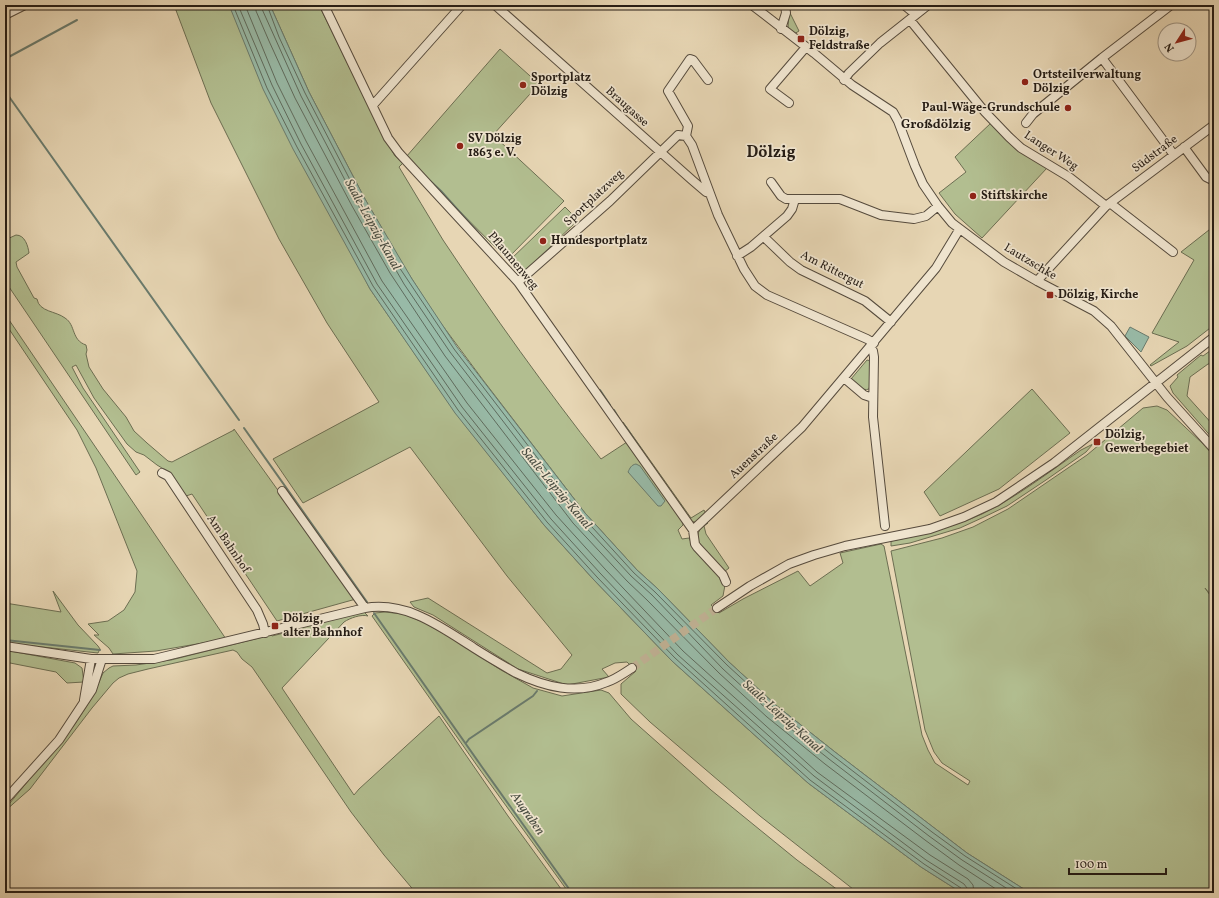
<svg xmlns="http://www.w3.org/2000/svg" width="1219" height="898" viewBox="0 0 1219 898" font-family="Vollkorn,serif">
  <rect width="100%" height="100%" fill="#e7d6b4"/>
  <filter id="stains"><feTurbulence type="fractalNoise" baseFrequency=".005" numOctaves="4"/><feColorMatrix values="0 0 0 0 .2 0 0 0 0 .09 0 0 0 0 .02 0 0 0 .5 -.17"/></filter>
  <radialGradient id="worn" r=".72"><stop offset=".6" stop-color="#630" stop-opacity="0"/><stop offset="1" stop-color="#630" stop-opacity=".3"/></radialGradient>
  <path fill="#b2be90" stroke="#6c6e52" d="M174 5H229L370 289 455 412 544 525 594 580 672 661 808 783 921 867 962 893H858L760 816 650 722 621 694V684L636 671 627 662 615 663 602 669 609 677 567 685 518 669 433 615 414 607 410 602 428 598 547 673 561 669 572 655 507 576 410 447 303 503 273 459 379 402 327 323 279 239 211 103Z
    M270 5H319L381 132 395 156 403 163 399 167C414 191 428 216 443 240 493 315 546 389 601 459L627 442 682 521 683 525 678 530 682 539 689 538 692 544 722 578 725 585 723 596 711 605 719 613 743 599 798 571 810 586 843 563 840 553 881 544 884 546 922 735 928 750 935 763 968 785 970 781 942 763 934 752 925 730 891 551 942 538 973 527 1008 509 1087 455 1143 408 1157 406 1167 410 1202 443 1214 456V599L1205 588 1214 601V893H1030L967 853 835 752 777 706 729 662 658 589 637 570 585 513 483 380 437 318 403 265 365 199 309 92Z
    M789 13H790L799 31 794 34 788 28Z
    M500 49 539 84 493 135 564 201 507 259 406 157Z
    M991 123C1009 141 1024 156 1047 168L982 238 955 214 939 193 966 172 955 157Z
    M565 207 578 220 521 275 509 261Z
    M1214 226V325L1187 346 1151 366 1150 365 1179 342 1152 333 1194 260 1181 252Z
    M16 235C25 235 28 246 29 253L16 262 17 267 34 298 37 299C39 312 56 311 65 318 76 325 71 340 86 345L87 350 86 354 89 367 103 389 126 417 134 431 147 443 168 461 172 462 234 430V429L356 599 277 621 192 494 186 496 167 471 157 465 144 455 136 452 127 444 94 398 76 365 72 367 83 388 140 472 136 475 5 281V240Z
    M5 314 226 639 156 651 113 654 109 648 94 635H99L88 624 108 621 124 610 135 592 137 571 96 468 77 430 5 323Z
    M1214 348V363L1208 364 1190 377 1187 396 1214 426V440L1173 393 1170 386 1178 377 1177 375 1201 355 1203 356Z
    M867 360 871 361 870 385 869 389C862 392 856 383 851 379Z
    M1032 389 1070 433 999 489 940 516 924 492Z
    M623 422 691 518 704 510 706 514 695 522 688 521 621 424Z
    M1093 444 1086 452 1046 480 1007 506 984 517 960 528 910 543 891 546V541C922 535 953 527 982 514 1017 497 1049 472 1081 450Z
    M706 523H708L704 526 706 534 729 568 724 572C711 560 684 540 706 523Z
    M53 591 78 625 98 646 100 649 98 653 5 643V603L61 612Z
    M364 612 368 616C361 614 350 618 344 622L282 688 354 795 359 789 439 716 508 816 564 893H416L384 855 351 812 252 667 242 659 237 652 233 650 148 669 128 674 119 678 113 683 92 708 30 789 5 811V809L75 724 93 696 103 673 109 668 113 666 136 665 171 660 271 635 272 636 284 633 285 631Z
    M385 612 403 614 423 622 448 636 501 670 533 688 562 696 601 690 609 693 631 719 711 790 797 860 842 893H569L478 767 372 616 375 613Z
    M5 650 75 663 82 668 84 682 67 683 56 672 5 662Z"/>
  <path fill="#98baa7" stroke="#6a7b6d" d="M229 5H270L309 92 365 199 412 279 457 347 585 513 637 570 658 589 729 662 777 706 835 752 967 853 1030 893H962L921 867 808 783 672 661 594 580 544 525 455 413 370 289 293 149 263 89Z
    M1130 327 1149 337 1141 352 1125 336Z
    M636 464 640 466 665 501 661 506H658L628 472C630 468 631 465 636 464Z"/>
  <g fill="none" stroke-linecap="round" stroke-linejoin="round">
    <path stroke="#5f6c5e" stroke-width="1" d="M233 5 267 88 297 147 373 286 458 410 547 522 597 577 675 658 810 780 924 864 961 888 963 893
      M238 5 272 85 301 144 377 284 462 407 551 519 600 573 678 655 814 776 926 860 964 884 967 888 968 893
      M245 5 277 83 306 141 382 281 467 403 556 515 605 569 683 651 817 772 930 855 968 879 973 885 974 893
      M256 5V11L269 41 295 98 352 206 390 273 445 356 573 523 627 581 647 600 719 673 767 717 825 764 925 840 959 865 1002 893
      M262 5V9L301 96 357 203 404 284 450 352 578 519 631 576 652 595 723 669 771 713 829 759 929 836 962 860 1014 893
      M267 5 279 37 305 93 361 201 399 267 454 349 582 516 634 573 655 592 727 665 775 709 832 755 932 832 965 856 1023 893"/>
    <path stroke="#6a7b6d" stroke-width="2" d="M5 59 77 20
      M5 91 239 420
      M428 179 441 191 491 247
      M600 390 610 405
      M614 410 620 420
      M625 426 640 448
      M244 428 367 602
      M374 613 482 767 572 893
      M5 640 100 650
      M466 743 469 739 533 696 537 691"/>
    <path stroke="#c0b194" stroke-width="8" stroke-dasharray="8 4" stroke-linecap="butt" d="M632 668 717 608"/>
    <defs>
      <path id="minor" d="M324 5 388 138 399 153 518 282 693 530 695 544 697 547 723 575 726 582
        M495 5 692 180 706 192 709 193
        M752 5 814 53 852 85 893 112 898 121 915 166 923 184 938 206 952 223 1004 262 1037 281 1094 311 1111 326 1167 397 1214 449
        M904 5 915 14
        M5 15 25 5
        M910 20 985 112 1009 137 1021 148 1069 177 1106 206
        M781 29 786 13 785 5
        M1102 58 1174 155
        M844 80 849 73 880 43 928 5
        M789 103 770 89 806 47
        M373 105 462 5
        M1026 123 1033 114 1102 58 1171 5
        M686 136 692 145 718 215 744 269 755 286 767 295 867 339 874 343
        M686 136 688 126 668 91 690 59 693 60 708 80
        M1184 147 1206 177 1210 179 1214 177
        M771 182 781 196 786 199H840L881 215 914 219 926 216 938 206
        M1110 203 1173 252
        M764 237 790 262 801 270 865 301 891 322
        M737 256 751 247 787 216 792 209 795 199
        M1037 281 1106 206 1214 125
        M518 282 610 201 675 138 678 135 686 136
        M870 347 873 351 874 357 873 417 885 526
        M844 378 864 395 873 398
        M162 473 168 476 257 610 263 624 265 633
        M282 491 365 608
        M693 530 802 427 936 268 959 230
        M717 608 750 586 789 564 814 555 845 546 930 529 964 517 996 502 1054 463 1214 337
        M5 646 91 659H154L365 608C407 601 441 627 474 648 488 657 502 665 516 673 545 687 576 695 607 682 616 679 624 673 632 668
        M84 700 91 659
        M5 800 59 740 92 690 102 659"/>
    </defs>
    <use href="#minor" stroke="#564b3d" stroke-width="10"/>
    <use href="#minor" stroke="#efe4ce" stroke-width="8"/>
  </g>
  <g fill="#8f2418" stroke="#efe4ce" stroke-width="1.5">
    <rect x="797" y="35" width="8" height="8" rx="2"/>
    <circle cx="1025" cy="82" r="4"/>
    <circle cx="523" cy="85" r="4"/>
    <circle cx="1068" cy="108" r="4"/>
    <circle cx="460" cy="146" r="4"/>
    <circle cx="973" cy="196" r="4"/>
    <circle cx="543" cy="241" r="4"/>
    <rect x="1046" y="291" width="8" height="8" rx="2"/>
    <rect x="1093" y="438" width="8" height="8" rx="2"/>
    <rect x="271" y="622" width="8" height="8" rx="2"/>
  </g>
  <g text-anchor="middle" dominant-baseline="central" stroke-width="3.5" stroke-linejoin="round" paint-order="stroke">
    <g font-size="12" font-weight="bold" fill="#261d15" stroke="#efe4ce" text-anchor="start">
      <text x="809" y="32">Dölzig,<tspan x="809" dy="14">Feldstraße</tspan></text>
      <text x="1033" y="75">Ortsteilverwaltung<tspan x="1033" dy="14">Dölzig</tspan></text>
      <text x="531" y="78">Sportplatz<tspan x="531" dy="14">Dölzig</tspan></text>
      <text x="1060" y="108" text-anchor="end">Paul-Wäge-Grundschule</text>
      <text x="468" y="139">SV Dölzig<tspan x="468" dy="14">1863 e. V.</tspan></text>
      <text x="981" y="196">Stiftskirche</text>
      <text x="551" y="241">Hundesportplatz</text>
      <text x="1058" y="295">Dölzig, Kirche</text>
      <text x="1105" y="435">Dölzig,<tspan x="1105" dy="14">Gewerbegebiet</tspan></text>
      <text x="283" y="619">Dölzig,<tspan x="283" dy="14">alter Bahnhof</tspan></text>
    </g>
    <g font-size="12" fill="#261d15" stroke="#efe4ce">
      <text transform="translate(627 107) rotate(42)">Braugasse</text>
      <text transform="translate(1051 151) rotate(33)">Langer Weg</text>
      <text transform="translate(1155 154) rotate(-37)">Südstraße</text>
      <text transform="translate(594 198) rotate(-43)">Sportplatzweg</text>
      <text transform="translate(513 261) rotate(50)">Pflaumenweg</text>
      <text transform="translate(1030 262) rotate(31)">Lautzschke</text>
      <text transform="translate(832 270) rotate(27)">Am Rittergut</text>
      <text transform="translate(754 456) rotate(-43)">Auenstraße</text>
      <text transform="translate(228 544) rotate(56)">Am Bahnhof</text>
    </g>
    <g font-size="13" font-weight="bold" fill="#261d15" stroke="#efe4ce">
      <text x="936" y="125">Großdölzig</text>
    </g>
    <g font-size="13" font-style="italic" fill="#484c41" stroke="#efe4ce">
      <text transform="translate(372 225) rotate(61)">Saale-Leipzig-Kanal</text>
      <text transform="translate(556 489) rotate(50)">Saale-Leipzig-Kanal</text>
      <text transform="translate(782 717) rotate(42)">Saale-Leipzig-Kanal</text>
      <text transform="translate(527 814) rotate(55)">Augraben</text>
    </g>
    <g font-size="16" font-weight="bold" fill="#261d15" stroke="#efe4ce">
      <text x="771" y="153">Dölzig</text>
    </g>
  </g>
  <rect width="1219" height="898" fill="none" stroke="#e7d6b4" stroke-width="20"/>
  <rect x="6" y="6" width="1207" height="886" fill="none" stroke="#261d15" stroke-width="2"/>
  <rect x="10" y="10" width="1199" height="878" fill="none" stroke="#261d15"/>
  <g transform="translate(1177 42) rotate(234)"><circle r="19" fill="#efe4ce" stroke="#9f9484"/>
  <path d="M0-3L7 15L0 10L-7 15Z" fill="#8f2418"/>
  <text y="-6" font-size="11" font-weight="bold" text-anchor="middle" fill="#261d15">N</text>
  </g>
  <path d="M1069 868v6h97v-6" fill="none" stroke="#261d15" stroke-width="2"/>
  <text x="1075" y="868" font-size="12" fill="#261d15" stroke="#efe4ce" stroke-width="3" paint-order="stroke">100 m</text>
  <rect width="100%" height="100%" filter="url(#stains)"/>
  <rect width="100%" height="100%" fill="url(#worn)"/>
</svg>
